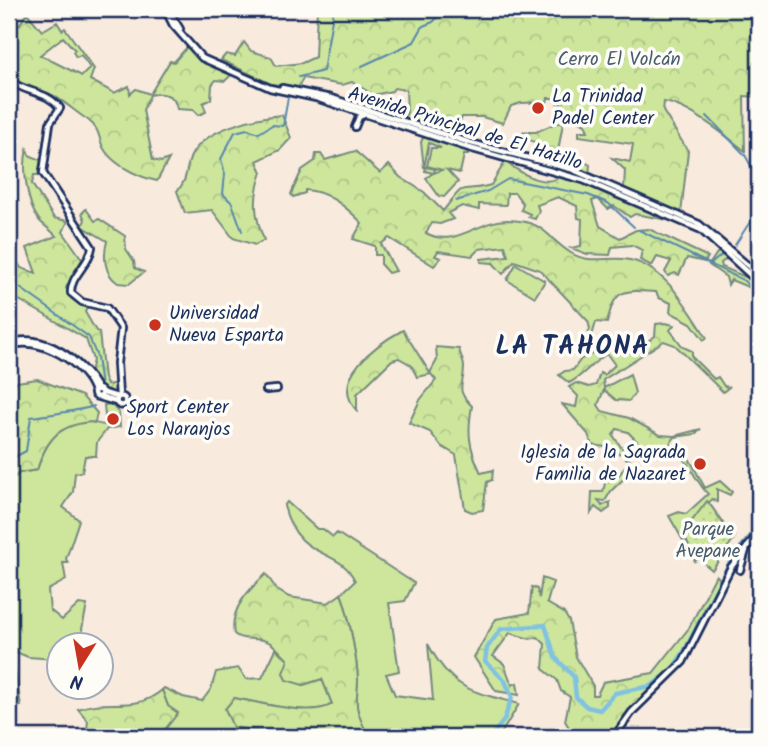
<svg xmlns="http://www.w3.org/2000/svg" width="768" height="746" viewBox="0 0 768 746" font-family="Kalam,sans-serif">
  <defs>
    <pattern id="forest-crowns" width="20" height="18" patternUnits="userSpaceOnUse" patternTransform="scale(1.75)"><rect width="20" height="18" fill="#cde69c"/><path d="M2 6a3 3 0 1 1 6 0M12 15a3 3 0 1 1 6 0" fill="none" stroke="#afc689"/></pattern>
    <pattern id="park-dots" width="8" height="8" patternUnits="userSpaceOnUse" patternTransform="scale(1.75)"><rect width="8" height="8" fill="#cde69c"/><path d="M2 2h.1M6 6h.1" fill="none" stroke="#afc689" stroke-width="1.8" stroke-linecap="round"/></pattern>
  </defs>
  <rect width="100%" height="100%" fill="#f9eade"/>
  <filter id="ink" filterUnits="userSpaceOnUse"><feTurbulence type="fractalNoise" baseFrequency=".0143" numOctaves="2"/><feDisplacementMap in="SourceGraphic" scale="14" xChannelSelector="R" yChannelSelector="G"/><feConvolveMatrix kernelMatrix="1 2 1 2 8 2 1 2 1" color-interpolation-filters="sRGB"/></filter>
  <g filter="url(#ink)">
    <path fill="#cde69c" stroke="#748a7d" stroke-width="2" d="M424 136 469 151 468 155H464L460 173 447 170 458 182 444 197 439 196 426 178 433 173 425 171 426 167 435 169 434 173 442 170 427 166 431 148H441L429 143 424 168 421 142Z
      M516 264 545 281 535 297 507 280Z
      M111 404 119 413 120 427 107 429 97 442 96 456H85L82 472 75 473 73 492 63 507 79 520 66 559 68 563H63L66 580 48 590 50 610 62 620 79 604 87 605 82 629 87 644H60L59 658 56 659 28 657 16 652 13 659 21 706 9 709V482L19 473 37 470C44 447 56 424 85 422 93 421 98 425 106 425L104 405Z
      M287 502 317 529H323L333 537 337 533 414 583 405 601 389 603 399 671 386 674 395 695 433 700 428 644C453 691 471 691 519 704L499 737H363L365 731C355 709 356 705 358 682 358 665 348 609 341 594L355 581C340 546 299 563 284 506Z
      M276 649 288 660 303 685 322 679 332 704C313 718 258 702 234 698L298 737H159L157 735 166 731 168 706 162 690 164 688 183 697 202 701 211 689 216 672 238 668 246 679 262 678Z"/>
    <path fill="url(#forest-crowns)" stroke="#748a7d" stroke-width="2" fill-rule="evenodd" d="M317 9H759V97L744 96 745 151C725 135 689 106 664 102L663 111 688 151 681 214 624 188 625 170 612 158 630 162 633 144 579 136V131H588L585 124 562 112 561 103H557L553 98H548L547 102 521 103 511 106 503 123 482 117H462L457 132 403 118 407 113 406 90 394 88 392 91 374 95 352 82 342 85 303 78 298 88 271 84 221 60 226 54 235 56 244 42 251 51 271 57 276 66 302 63 315 57Z
      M27 13 42 31 57 22 62 30 65 28 94 69 90 80 114 93 129 86 130 94 136 89 150 94 170 61 174 62 188 46 200 58 233 73 225 81 216 80 212 85 211 99 203 103 206 112 198 115 193 110 177 109C175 94 163 92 150 95L143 110 153 160 161 162 169 159 157 181C139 177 107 163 101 142 98 132 97 127 88 120 77 113 64 101 52 95 36 86 25 91 9 75V63H14L9 40ZM63 37 75 50 73 52 76 57 81 55 90 68 82 76 40 55Z
      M282 115 291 138 280 150 257 161 262 172C253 197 254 215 264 240L255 245 233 238 212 210 185 213 177 191C188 180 185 170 191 156 204 129 254 117 282 115Z
      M556 123H563L557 157 574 163 583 161 590 165 589 174 538 158 542 145 522 137 523 132H536Z
      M27 149 29 155 41 160 38 175H34L32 184 54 218 68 221 63 232 82 259 66 288 72 299 87 308 85 312 96 331 99 332 104 378 107 385 117 383V395L102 389 90 372 93 360 86 339 9 294V249L21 268 36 273 27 248 56 236C51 230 44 226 39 220 27 205 22 168 27 149Z
      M355 151 380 173 389 165 400 177 424 192 443 211C470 177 454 195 491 185L505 162C521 172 541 188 560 177L566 180 570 178 668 220 635 214 630 217 614 206 608 209 598 199 592 201 600 226 620 238 636 230 649 229 708 257 705 262 687 258 679 275 675 273 668 276 665 272 671 261 657 257 652 266 640 260 642 250 632 245 612 247 610 255 587 254 571 248 581 246 582 219 578 218 577 206 558 197 537 205 539 211 535 219 528 217 530 214 521 210 523 204 515 193H507L506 205 479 204V210L462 206 448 213 453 219 440 224 432 223 426 233C455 249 478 220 507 220 547 221 544 236 571 253 588 264 606 257 624 259 663 263 688 308 707 338L704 340 691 323 670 312 671 303 659 298 656 292C622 290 615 288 607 323L596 322 588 350 581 352 590 329 588 321 540 270 514 261 503 274 493 263 481 262V259L508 256 505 246 479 249 472 256 438 251 435 256 441 258 434 266 389 238 381 244 396 271 388 273 381 265V255H375V246L353 239 362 223C346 207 328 191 305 190V193L293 197 291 194 302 170 315 161 316 154H321L325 160Z
      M86 209 95 221 99 219 125 236 126 249 134 261 135 268 144 272 129 284 118 283C104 274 103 256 107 241L82 226 85 220 82 213Z
      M724 252 729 257 721 263 722 267 748 278 759 289V310L753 289 731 280 728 285 726 277 709 265 717 253Z
      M666 323 674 325 670 330 683 347 692 351V357L714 379 718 377 724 386 729 387 723 392 675 345 664 341 603 380 604 388 630 374 635 393 629 401 616 400 604 390 598 405 602 411 629 418 660 435 674 436 701 429 695 434 675 437 669 445 676 449 683 447 705 488 720 481 732 492 730 495 717 489V502L712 499 685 530 697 559 695 561 669 516 679 512 686 514 708 494C698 486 686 455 677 454 669 452 659 455 649 454L628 432 617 429 613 435 635 468 611 491 605 501 598 500 602 506 610 502V508L603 513 595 507 591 513 592 492H603L606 479 618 476 629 462 622 453 616 454 612 448 592 445 588 434 562 404 576 407 578 396 569 387 576 383 589 387 596 385 600 373 604 375 615 365 607 354C591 363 584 376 569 383L559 375 565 371 573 370 581 359 621 341 626 353 635 350 655 336 656 324Z
      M403 330 430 373 437 360 436 347 459 349C460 354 464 362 464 367 464 387 454 388 472 406 467 433 469 448 481 473L493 470 492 480 487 482 483 510 472 512 465 509 456 455 441 446 430 432 409 423 420 400 436 380 431 374 417 377 411 365 399 358 392 360 357 394V411C328 378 377 344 403 330Z
      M37 379 82 396 97 413 95 422C60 423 46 439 37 470L19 473 9 482V388L17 382Z
      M266 574 277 590 289 597 328 603 341 594C348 609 358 665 358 682 356 705 355 709 366 731L363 737H298L233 727 225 709 234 698C257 702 314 718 332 704L322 679 303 685 286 680 283 673 288 660C283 655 277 648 272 644 261 635 244 643 234 634 229 610 249 589 266 574Z
      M716 575 720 579 691 641 671 673 647 692 609 737H575L565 721 570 697 561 691 557 680 543 669 545 644 538 637 530 639 510 633 493 656 504 664 512 685 517 683 519 695 496 691 474 657 496 619 529 613 532 587 537 589 539 598 542 578 553 582 547 603 564 613 569 621 576 657 593 686V695H597L603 682 653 673 689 628Z
      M162 690 168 706 178 713 159 737H86L88 721 78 709C109 697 134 714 162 690Z"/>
    <path fill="url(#park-dots)" stroke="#748a7d" stroke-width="2" d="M707 501C718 513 722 526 735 537L712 570 692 553 683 533Z"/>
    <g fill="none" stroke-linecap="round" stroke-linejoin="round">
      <path stroke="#5887ad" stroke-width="2" d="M362 66 414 42 423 26 433 22 446 9
        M299 77 323 71 333 13 331 9
        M707 116 745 155 759 180
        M456 201 488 191 508 179 588 195 608 203 634 227
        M639 230 743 280 759 294
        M242 231 232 203 223 194 225 174 221 159 235 132 247 129 259 133 272 125 283 126 288 97
        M735 245 759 208
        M712 263 723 254
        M9 275 16 285 89 337 97 357 101 387
        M9 460 26 451 31 417C41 416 88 409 94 406
        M734 554 759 525"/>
      <path stroke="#80c2e1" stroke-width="4.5" d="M491 737 504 720 512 697 505 681 485 661 487 648 501 629 545 625 555 657 574 677 576 697 587 707 600 710 615 693 651 686 670 672 684 652 734 554"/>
      <defs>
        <path id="secondary" d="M165 9 173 25 202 58 270 88 316 98 469 148 583 180 701 230 759 283
          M168 9 180 29
          M9 80C26 94 46 90 60 108L50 123 43 173 92 247C90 264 70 276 71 293L82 302 107 308 121 328 117 363 119 396
          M282 88 331 98 471 143 571 169 699 224 759 275
          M355 127 359 117 364 115
          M9 344C40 329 85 362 98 390
          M9 347C36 333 87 364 94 392
          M94 393a4 4 0 1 1 8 0a4 4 0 1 1-8 0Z
          M266 390 277 389
          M101 392 117 397
          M116.5 401a4.5 4.5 0 1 1 9 0a4.5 4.5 0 1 1-9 0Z
          M99 397 116 402
          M740 570 747 547
          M614 737 632 712 683 662 731 567 759 533"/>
      </defs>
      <use href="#secondary" stroke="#1b2f5e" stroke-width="10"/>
      <use href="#secondary" stroke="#fdfcf7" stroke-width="4.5"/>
    </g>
  </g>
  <g fill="#c8321e" stroke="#fdfcf7" stroke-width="2.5">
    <circle cx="538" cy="108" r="7"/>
    <circle cx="155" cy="325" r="7"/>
    <circle cx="113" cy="419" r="7"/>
    <circle cx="700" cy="464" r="7"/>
  </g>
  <g text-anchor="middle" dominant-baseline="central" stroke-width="7" stroke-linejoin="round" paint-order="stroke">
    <g font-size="19" fill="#485d6e" stroke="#fdfcf7">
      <text x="619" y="60">Cerro El Volcán</text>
      <text x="708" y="530">Parque<tspan x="708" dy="22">Avepane</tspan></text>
    </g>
    <g font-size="19" fill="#1b2f5e" stroke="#fdfcf7" text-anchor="start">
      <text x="552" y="97">La Trinidad<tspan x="552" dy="22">Padel Center</tspan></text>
      <text x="169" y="314">Universidad<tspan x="169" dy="22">Nueva Esparta</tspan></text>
      <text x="127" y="408">Sport Center<tspan x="127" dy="22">Los Naranjos</tspan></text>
      <text x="686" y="453" text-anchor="end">Iglesia de la Sagrada<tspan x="686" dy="22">Familia de Nazaret</tspan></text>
    </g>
    <g font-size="19" fill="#1b2f5e" stroke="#fdfcf7">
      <text transform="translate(465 129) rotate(17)">Avenida Principal de El Hatillo</text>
    </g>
    <g font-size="26" font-weight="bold" letter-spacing="2" fill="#1b2f5e" stroke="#fdfcf7">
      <text x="573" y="347">LA TAHONA</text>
    </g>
  </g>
  <rect width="768" height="746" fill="none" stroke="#fdfcf7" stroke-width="35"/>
  <rect x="18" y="18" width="733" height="711" fill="none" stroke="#1b2f5e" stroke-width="2.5" filter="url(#ink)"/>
  <g transform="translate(80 666) rotate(191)"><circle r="33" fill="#fdfcf7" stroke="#a3aaba" stroke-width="2"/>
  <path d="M0-5L12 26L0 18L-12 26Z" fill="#c8321e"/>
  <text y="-10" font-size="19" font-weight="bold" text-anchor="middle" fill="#1b2f5e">N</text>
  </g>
</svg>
